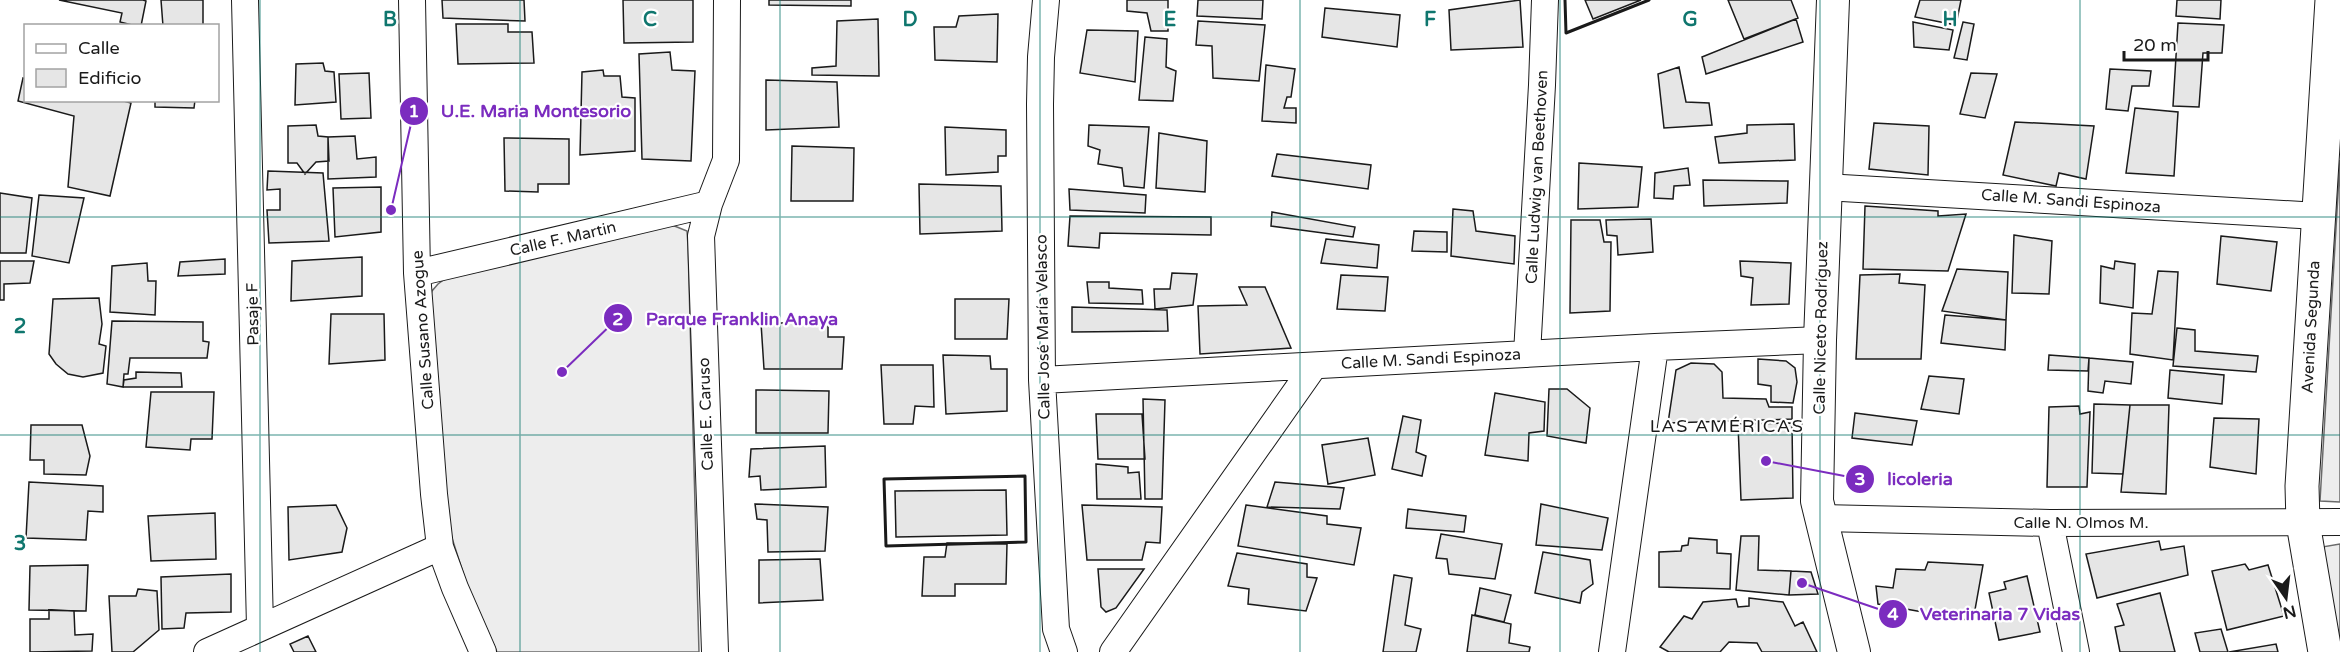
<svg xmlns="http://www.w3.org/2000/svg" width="2340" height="652" viewBox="0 0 2340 652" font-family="'Varela Round',sans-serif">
  <rect width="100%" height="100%" fill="#fff"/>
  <path fill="#ededed" stroke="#6a6a6a" stroke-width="1.5" d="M2340 160V502L2320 501Z
    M672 225 687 231 688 246 699 652H497L467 585 444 513 429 300 432 291 438 284 445 279Z
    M2340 544V644L2322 547Z"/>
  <path fill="#e6e6e6" stroke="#1a1a1a" stroke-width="1.5" d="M59 0H143L146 1 141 26H136L120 22 122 13Z
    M161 0H203V26H163Z
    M442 0H524L525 21 443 18Z
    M623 0H693V42L624 43Z
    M769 0H851V6L769 5Z
    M1127 0H1168V31H1151L1147 13 1127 11Z
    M1198 0H1263L1262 19 1197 16Z
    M1520 0 1523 47 1451 50 1449 10Z
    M1585 0H1641L1593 19Z
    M1728 0H1791L1798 18 1744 39Z
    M1920 0H1961L1956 25 1915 17Z
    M2177 0H2221L2220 19 2176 16Z
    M1325 8 1400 15 1397 47 1322 37Z
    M998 14 997 62 935 60 934 27H956L959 16Z
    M878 19 879 76 812 75V68L836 66 837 21Z
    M1796 19 1803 42 1706 74 1702 57Z
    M1198 21 1265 25 1259 81 1213 78 1212 46 1196 45Z
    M1913 22 1953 30 1949 50 1914 47Z
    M1963 22 1974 24 1967 60 1954 58Z
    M2178 23 2224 25 2222 53H2203L2199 107 2173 106Z
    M456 24H508V32H532L534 63 458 64Z
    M1087 30 1138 31 1135 82 1080 73Z
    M1145 37 1167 39 1166 67 1176 71 1173 101 1139 100Z
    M670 52 672 70 695 71 691 161 642 159 639 54Z
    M323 63 325 71 334 72 336 102 295 105 296 64Z
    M1266 65 1295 69 1291 97H1287L1284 108H1296V123L1262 121Z
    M1679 67 1686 102 1709 103 1712 125 1664 128 1658 74Z
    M2110 69 2151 71 2149 86H2132L2128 111 2106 109Z
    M603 70 604 76H620L622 97 635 98V151L580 155 582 72Z
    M369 73 371 118 341 119 339 74Z
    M1971 73 1997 74 1985 118 1960 114Z
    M23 78 26 79V100H120L131 103 110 196 68 187 74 116 18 101Z
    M766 80 837 82 839 127 766 130Z
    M155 100H195L194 108 155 107Z
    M2135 108 2178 112 2174 176 2126 173Z
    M2015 122 2094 126 2086 179 2059 173 2056 186 2003 175Z
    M1874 123 1929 126 1928 175 1869 169Z
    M1794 124 1795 160 1719 163 1715 137 1747 133V125Z
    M316 125 318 136 328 137 329 161 316 162 305 174 297 163H288V126Z
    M1089 125 1149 127 1144 188 1124 186 1122 168 1098 164 1100 150 1088 146Z
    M945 127 1006 130V156H998V172L946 175Z
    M1159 133 1207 141 1205 192 1156 188Z
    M355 136 357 159 376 157V177L328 179V137Z
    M504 138 569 139V184H538V192L505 191Z
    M792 146 854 148 853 201H791Z
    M1277 154 1371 165 1368 189 1272 176Z
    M1579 163 1642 167 1638 207 1578 209Z
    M1688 168 1690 185 1674 186 1673 199 1654 198 1655 173Z
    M268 171 323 173 329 241 269 243 267 210H280V189L267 190Z
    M1703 180 1788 181 1787 203 1704 206Z
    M919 184 1001 186 1002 231 920 234Z
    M381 187V232L335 237 333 188Z
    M1069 189 1146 195 1145 213 1070 210Z
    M0 193 32 198 26 253H0Z
    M39 195 84 198 69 263 32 256Z
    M1865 206 1938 211V216L1966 214 1948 271 1863 269Z
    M1453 209 1473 211 1476 231 1515 236 1514 264 1451 256Z
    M1272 212 1355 227 1353 237 1271 226Z
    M1070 216 1211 217V235L1100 233 1099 248 1068 246Z
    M1651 219 1653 252 1618 255 1617 236 1607 235 1606 220Z
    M1571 220H1600L1604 242H1611L1610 311 1570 313Z
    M1414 231 1447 232V252L1412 251Z
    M2014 235 2052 241 2049 294 2012 293Z
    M2221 236 2277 242 2271 291 2217 284Z
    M1326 239 1379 245 1377 268 1321 263Z
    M362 257V296L291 301 292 261Z
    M225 259V274L178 276 180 262Z
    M0 261H34L30 283 4 284V300H0Z
    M1740 261 1791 263 1789 304 1751 305 1753 278 1741 276Z
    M2115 261 2135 264 2133 308 2100 303 2101 266 2114 269Z
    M147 263 148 281H156L155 315 110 312 112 266Z
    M1957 269 2008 272 2006 320 1942 311Z
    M2158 271 2178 272 2173 360 2130 354 2132 313 2152 314Z
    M1172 273 1197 274 1193 305 1155 309 1154 289H1170Z
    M1900 274 1899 283 1925 285 1921 359H1856L1860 275Z
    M1341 275 1388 277 1385 311 1337 309Z
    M1087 282H1109V288L1142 290 1143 304 1089 303Z
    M1239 287H1265L1291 348 1200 354 1198 306 1247 305Z
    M99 298 102 324 99 344 106 346 103 373 83 377 68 374 56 364 49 354 53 299Z
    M955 299H1009L1007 339H955Z
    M1072 307 1167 310 1168 331 1072 332Z
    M331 314H384L385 360 329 364Z
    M1945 315 2006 320 2005 350 1941 343Z
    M112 321 203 322V341L209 342 207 358H130L128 374H124L123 387 107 384Z
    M761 323H828V337H844L842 369H764Z
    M2177 328 2195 330V351L2258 356 2256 372 2173 366Z
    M943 355 990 356 991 369H1007V411L946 414Z
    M2049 355 2089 358 2088 371 2048 370Z
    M2089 358 2133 362 2131 384 2105 381 2103 393 2088 391Z
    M1758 359 1786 361 1795 368 1797 382 1793 403 1771 402V386L1758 384Z
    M1691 363 1714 364 1722 372 1723 398 1766 399 1769 407H1792V419L1668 423 1676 370Z
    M881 365H933L934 407 915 406 913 424H884Z
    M2170 370 2224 375 2222 404 2168 398Z
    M136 372 181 373 182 387H123L124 380 136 378Z
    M1929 376 1964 379 1959 414 1921 409Z
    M1549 389H1567L1590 408 1586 443 1547 436Z
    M756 390 829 391 828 433H756Z
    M151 392H214L212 439H191L190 450 146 447Z
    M1495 393 1545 402 1544 431 1529 433 1528 461 1485 455Z
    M1143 399 1165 400 1162 499H1145Z
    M2094 404 2130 405 2123 474 2092 473Z
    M2130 405H2169L2166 494 2121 492Z
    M2079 406 2080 414 2090 412 2087 487H2047L2049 407Z
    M1855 413 1917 421 1912 445 1852 438Z
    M1096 414H1142L1145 459H1098Z
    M1403 416 1421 420 1416 452 1426 456 1422 476 1392 469Z
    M2214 418 2259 419 2256 474 2210 467Z
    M1792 423 1793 498 1741 500 1738 424Z
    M31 425H82L90 456 86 475 44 474V460H30Z
    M1368 438 1375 475 1328 484 1322 445Z
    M825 446 826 487 761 490 760 476 749 477 751 449Z
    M1096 464 1128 467V473L1139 472 1141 499H1097Z
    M29 482 103 486V512L88 511 86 540 26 538Z
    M1275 482 1344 488 1340 509 1267 507Z
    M1006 490 1007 535 896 537 895 491Z
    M755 504 828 507 825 551 768 552 767 520 757 519Z
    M1541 504 1608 518 1602 550 1536 545Z
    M336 505 347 528 342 552 289 560 288 507Z
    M1082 505 1162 507 1160 543 1146 542 1142 560H1087Z
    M1246 505 1327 516V524L1361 528 1354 565 1238 546Z
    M1408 509 1466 516 1464 532 1406 528Z
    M215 513 216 559 151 561 148 516Z
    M1441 534 1502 544 1495 579 1449 574 1447 559 1436 558Z
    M1741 536H1759L1758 570 1791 571 1789 595 1736 590Z
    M1689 538 1717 540V553L1731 554 1730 589 1659 587V552L1681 551 1682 546 1688 545Z
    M2159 541 2161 550 2184 546 2188 575 2097 598 2086 554Z
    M947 543 1007 544 1006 584H955V596H922L924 557H945Z
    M1543 552 1590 560 1593 584 1582 592 1580 603 1535 593Z
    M1237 553 1307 564V577L1317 578 1306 611 1248 604 1249 589 1228 586Z
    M820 559 823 600 759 603V560Z
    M1928 562 1983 565 1973 621 1878 604 1876 586 1893 588 1896 569 1925 570Z
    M2245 564 2249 570 2268 565 2284 616 2227 630 2212 571Z
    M88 565 86 611 29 610 30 566Z
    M1098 569H1144L1116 608 1106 612 1101 607Z
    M1791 571 1811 572 1818 594 1789 595Z
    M231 574V612L186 613 184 628 162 629 161 577Z
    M1394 575 1412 578 1405 625 1421 629 1416 652H1383Z
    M2027 576 2040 632 1999 640 1989 593 2006 589 2004 582Z
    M1480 588 1511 595 1504 622 1475 615Z
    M138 589 157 591 159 630 133 652H112L109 596H136Z
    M2160 593 2175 652H2120L2115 627 2124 625 2117 604Z
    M1749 598 1783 602 1795 626 1803 622 1817 652H1762L1757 643 1729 642 1720 652H1669L1660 647 1684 616 1692 619 1703 602 1736 599 1738 607 1749 606Z
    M49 610 74 611 75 635 93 634 92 651 30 652V619H49Z
    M1472 615 1511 624 1509 643 1530 647 1529 652H1467Z
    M2221 629 2228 652H2200L2195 633Z
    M308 636 316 652H294L290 644Z
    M2276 644 2278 652H2229Z"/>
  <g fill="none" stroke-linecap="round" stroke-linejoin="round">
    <defs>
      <path id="minor" d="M245 0 260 627
        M412 0 417 273 434 494 440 547 455 588 483 652
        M1046 0 1041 57 1040 104 1042 380 1056 629 1064 652
        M1825 187 2318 216
        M417 273 709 204
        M1527 354 1542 85 1545 0
        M1042 380 1655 347 1820 340
        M1821 518 2050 523 2340 522
        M2050 523 2076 652
        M207 652 440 547
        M715 652 701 236 709 204 726 160 727 0
        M1113 652 1314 366
        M1612 652 1655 347"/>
      <path id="tertiary" d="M1833 0 1820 340 1817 501 1854 652"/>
      <path id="secondary" d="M2325 652 2303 523 2302 486 2332 0"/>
    </defs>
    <use href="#minor" stroke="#1a1a1a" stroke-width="28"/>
    <use href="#tertiary" stroke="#1a1a1a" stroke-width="34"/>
    <use href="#secondary" stroke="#1a1a1a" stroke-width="35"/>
    <use href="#minor" stroke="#fff" stroke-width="26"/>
    <use href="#tertiary" stroke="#fff" stroke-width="32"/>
    <use href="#secondary" stroke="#fff" stroke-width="33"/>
    <path stroke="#1a1a1a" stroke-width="3" d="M1565 0 1566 33 1649 0
      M1025 476 1026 542 886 546 884 479Z"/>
  </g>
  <path fill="none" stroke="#0f766e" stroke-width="1.5" stroke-opacity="0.55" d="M260 0V652M520 0V652M780 0V652M1040 0V652M1300 0V652M1560 0V652M1820 0V652M2080 0V652M0 217H2340M0 435H2340"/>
  <g text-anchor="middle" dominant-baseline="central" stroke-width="4.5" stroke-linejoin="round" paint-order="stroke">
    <g font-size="16" fill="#1a1a1a" stroke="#fff">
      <text transform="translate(1537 177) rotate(-87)">Calle Ludwig van Beethoven</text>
      <text transform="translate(2071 201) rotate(4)">Calle M. Sandi Espinoza</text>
      <text transform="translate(563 239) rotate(-13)">Calle F. Martin</text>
      <text transform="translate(253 314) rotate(-91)">Pasaje F</text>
      <text transform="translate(1043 327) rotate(-91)">Calle José María Velasco</text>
      <text transform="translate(2311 327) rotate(-87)">Avenida Segunda</text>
      <text transform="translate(1821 328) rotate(-89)">Calle Niceto Rodríguez</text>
      <text transform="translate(423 330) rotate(-94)">Calle Susano Azogue</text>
      <text transform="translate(1431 359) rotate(-3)">Calle M. Sandi Espinoza</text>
      <text transform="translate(706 414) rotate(-92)">Calle E. Caruso</text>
      <text x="2081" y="523">Calle N. Olmos M.</text>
    </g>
    <g font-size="18" letter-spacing="1.5" fill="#1a1a1a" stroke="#fff">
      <text x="1727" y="426">LAS AMÉRICAS</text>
    </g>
  </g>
  <g font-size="20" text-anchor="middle" font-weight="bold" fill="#0f766e" stroke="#fff" stroke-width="4.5" stroke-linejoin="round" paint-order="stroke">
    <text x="390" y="26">B</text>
    <text x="650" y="26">C</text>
    <text x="910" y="26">D</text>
    <text x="1170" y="26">E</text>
    <text x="1430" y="26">F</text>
    <text x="1690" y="26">G</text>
    <text x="1950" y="26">H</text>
    <text x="20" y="333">2</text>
    <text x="20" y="550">3</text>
  </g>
  <path fill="none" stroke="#7b2cbf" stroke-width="2" d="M391 210L414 111M562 372L618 318M1766 461L1860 479M1802 583L1893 614"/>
  <g fill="#7b2cbf" stroke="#fff" stroke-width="2">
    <circle cx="391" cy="210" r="6"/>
    <circle cx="562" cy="372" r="6"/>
    <circle cx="1766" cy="461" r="6"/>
    <circle cx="1802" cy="583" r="6"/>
    <circle cx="414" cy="111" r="15"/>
    <circle cx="618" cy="318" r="15"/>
    <circle cx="1860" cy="479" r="15"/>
    <circle cx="1893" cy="614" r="15"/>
  </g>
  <g font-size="18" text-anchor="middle" font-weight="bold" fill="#fff">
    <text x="414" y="117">1</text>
    <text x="618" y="325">2</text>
    <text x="1860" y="485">3</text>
    <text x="1893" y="620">4</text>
  </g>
  <g font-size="18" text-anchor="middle" font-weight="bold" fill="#7b2cbf" stroke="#fff" stroke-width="4.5" stroke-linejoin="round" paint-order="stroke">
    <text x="536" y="117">U.E. Maria Montesorio</text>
    <text x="742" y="325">Parque Franklin Anaya</text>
    <text x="1920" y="485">licoleria</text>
    <text x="2000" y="620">Veterinaria 7 Vidas</text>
  </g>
  <rect x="24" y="24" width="195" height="78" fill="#ffffff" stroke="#a3a3a3" stroke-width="1.5"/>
  <rect x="36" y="44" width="30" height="9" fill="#ffffff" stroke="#a3a3a3" stroke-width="1.5"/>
  <text x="78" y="54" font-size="18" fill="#1a1a1a">Calle</text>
  <rect x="36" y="69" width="30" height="18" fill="#e6e6e6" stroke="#a3a3a3" stroke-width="1.5"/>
  <text x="78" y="84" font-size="18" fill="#1a1a1a">Edificio</text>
  <g transform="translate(2286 598) rotate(166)" stroke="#ffffff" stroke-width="4.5" paint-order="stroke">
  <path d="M0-4.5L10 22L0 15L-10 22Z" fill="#1a1a1a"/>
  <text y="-9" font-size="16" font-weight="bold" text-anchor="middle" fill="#1a1a1a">N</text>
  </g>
  <path d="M2124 51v9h84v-9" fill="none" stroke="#1a1a1a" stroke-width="3"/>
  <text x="2133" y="51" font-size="18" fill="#1a1a1a" stroke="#ffffff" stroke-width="4.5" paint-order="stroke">20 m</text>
</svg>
